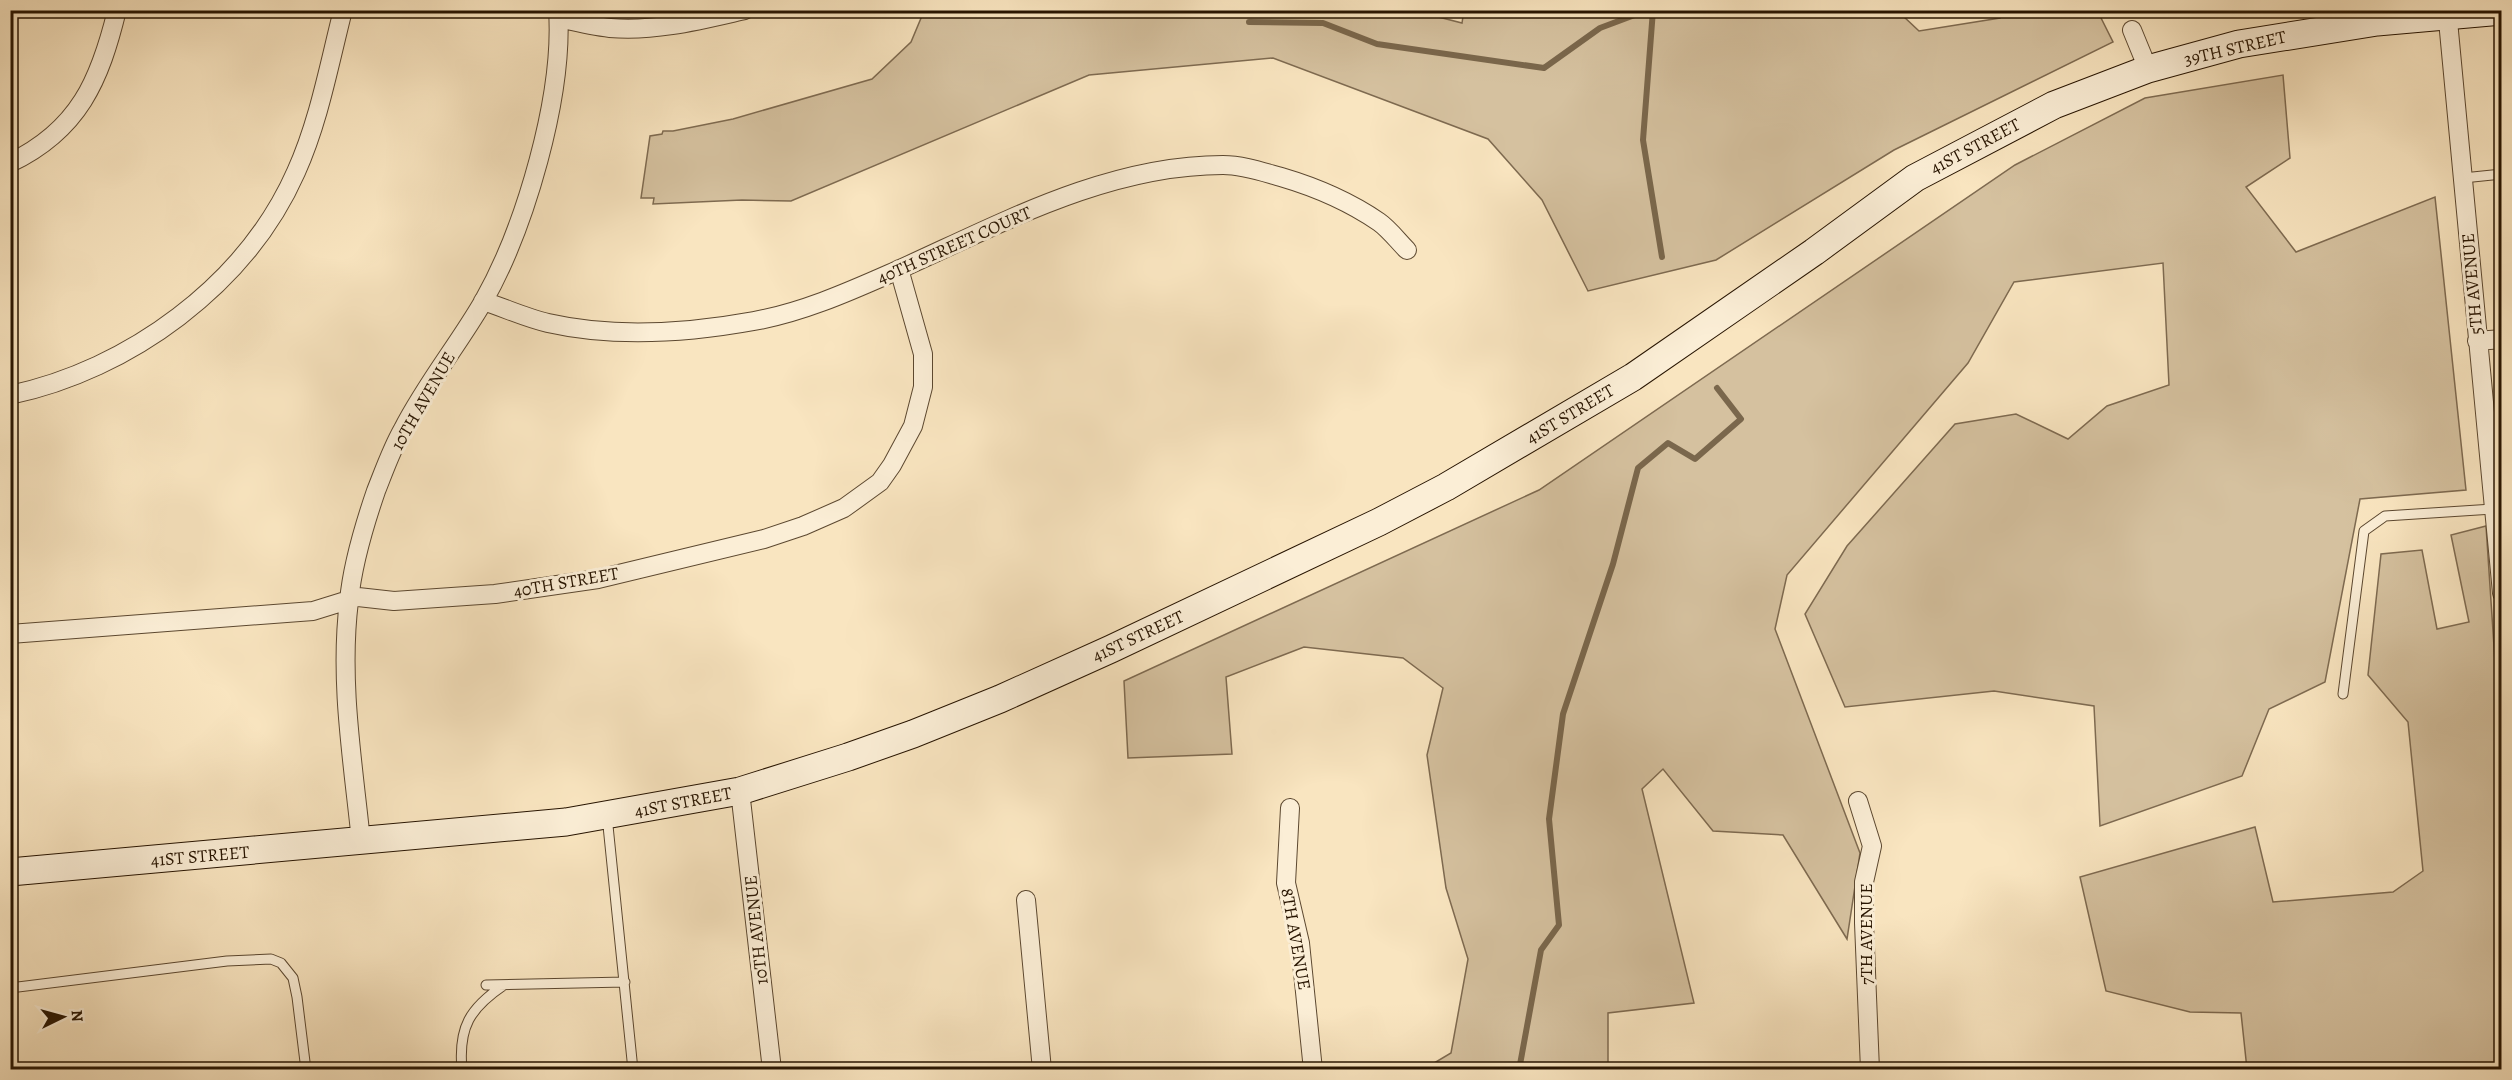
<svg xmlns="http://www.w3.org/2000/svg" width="2512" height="1080" viewBox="0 0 2512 1080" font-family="Alegreya,serif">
  <rect width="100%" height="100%" fill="#f9e5c0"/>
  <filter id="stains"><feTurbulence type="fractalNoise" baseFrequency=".00333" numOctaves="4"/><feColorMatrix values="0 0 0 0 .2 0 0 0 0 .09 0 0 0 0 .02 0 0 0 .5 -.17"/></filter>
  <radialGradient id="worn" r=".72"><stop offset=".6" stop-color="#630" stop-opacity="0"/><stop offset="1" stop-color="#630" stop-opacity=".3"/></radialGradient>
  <path fill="#d5c19f" stroke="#7e6a50" stroke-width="1.5" d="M1420 10 1423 13 1462 23 1464 10H1903L1901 14 1919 31 2000 18 2006 11 2097 10 2113 42 1894 150 1716 260 1588 291 1542 200 1488 139 1273 58 1089 75 791 201 742 200 653 204 654 198H641L650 136 662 134 663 131H673L733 119 872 79 911 42 924 11Z
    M2283 75 2290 158 2246 187 2296 252 2435 197 2466 490 2360 499 2325 682 2269 709 2242 776 2100 826 2094 706 1994 691 1845 707 1805 614 1847 546 1955 424 2016 414 2068 439 2107 406 2169 385 2163 263 2014 282 1968 363 1787 575 1775 629 1860 853 1847 939 1783 835 1713 831 1663 769 1642 789 1694 1003 1608 1013V1069H1424L1451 1053 1468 959 1446 888 1427 755 1443 688 1403 658 1304 647 1226 677 1232 754 1128 758 1124 681 1539 490 2015 165 2145 98Z
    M2486 526 2502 767 2501 1069H2247L2241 1013 2190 1012 2106 991 2080 877 2255 827 2273 902 2393 892 2423 871 2408 722 2368 675 2381 554 2422 550 2437 629 2469 622 2451 535Z"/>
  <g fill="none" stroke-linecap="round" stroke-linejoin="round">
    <path stroke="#7a674c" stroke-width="6" d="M1653 10 1643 140 1662 257
      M1249 22 1323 23 1377 44 1544 68 1600 28 1648 10
      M1519 1070 1541 950 1559 925 1549 819 1563 714 1613 564 1638 468 1668 443 1695 459 1741 419 1717 388"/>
    <defs>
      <path id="lane" d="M2463 178 2502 174
        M2343 694 2364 531 2385 516 2493 509
        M607 816 633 1070
        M486 985 625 982
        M10 988 227 961 271 959 281 963 293 978 297 997 306 1070
        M462 1070C458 1027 470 1008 504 985"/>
      <path id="street" d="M2447 10 2502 593
        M559 18C576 22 592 26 610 28 655 32 701 20 745 10
        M2132 30 2148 69
        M10 163C79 130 100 80 117 10
        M483 301C505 308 526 318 548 323 614 338 688 333 754 321 800 313 846 293 889 274 995 227 1104 165 1223 165 1243 165 1263 172 1281 177 1315 187 1350 202 1379 222 1389 229 1398 241 1407 250
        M2477 341 2502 339
        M10 395C129 370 246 285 296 172 319 121 329 65 343 10
        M10 634 313 611 358 597 394 601 495 594 598 579 764 539 803 526 844 508 880 482 892 465 913 426 923 387V354L899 269
        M740 791 772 1070
        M1858 801 1872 846 1864 882V923L1870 1070
        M1290 808 1286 883 1300 943 1313 1070
        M361 841C353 762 339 681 349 601 352 568 365 523 376 491 384 471 392 448 403 429 426 384 458 345 483 302 525 228 564 96 558 10
        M1026 900 1042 1070"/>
      <path id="secondary" d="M10 872 566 822 740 791 848 757 913 734 1000 699 1111 649 1379 522 1446 487 1633 377 1814 252 1915 178 2054 105 2148 69 2239 44 2377 22 2502 11"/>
    </defs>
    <use href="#lane" stroke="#5c4830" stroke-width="11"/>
    <use href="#street" stroke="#5c4830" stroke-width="20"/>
    <use href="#secondary" stroke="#271400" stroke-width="29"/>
    <use href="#lane" stroke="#fbeed6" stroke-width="9"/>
    <use href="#street" stroke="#fbeed6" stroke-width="18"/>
    <use href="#secondary" stroke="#fbeed6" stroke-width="27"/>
  </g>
  <g text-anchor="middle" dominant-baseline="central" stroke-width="6" stroke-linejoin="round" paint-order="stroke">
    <g font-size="18" fill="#271400" stroke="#fbeed6">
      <text transform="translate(2235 48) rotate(-13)">39TH STREET</text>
      <text transform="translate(1975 146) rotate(-28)">41ST STREET</text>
      <text transform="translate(954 245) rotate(-24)">40TH STREET COURT</text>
      <text transform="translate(2472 284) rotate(-95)">5TH AVENUE</text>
      <text transform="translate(423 401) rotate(-60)">10TH AVENUE</text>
      <text transform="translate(1570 414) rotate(-31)">41ST STREET</text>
      <text transform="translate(566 582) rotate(-10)">40TH STREET</text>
      <text transform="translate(1138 636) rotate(-25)">41ST STREET</text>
      <text transform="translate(683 802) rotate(-11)">41ST STREET</text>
      <text transform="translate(200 856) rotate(-5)">41ST STREET</text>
      <text transform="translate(756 930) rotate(-96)">10TH AVENUE</text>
      <text transform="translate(1866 934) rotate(-90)">7TH AVENUE</text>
      <text transform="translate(1296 939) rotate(80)">8TH AVENUE</text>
    </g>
  </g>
  <rect width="2512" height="1080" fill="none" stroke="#f9e5c0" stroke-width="36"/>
  <rect x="12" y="12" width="2488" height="1056" fill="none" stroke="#271400" stroke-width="3"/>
  <rect x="18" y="18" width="2476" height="1044" fill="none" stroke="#271400" stroke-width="1.5"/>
  <g transform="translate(63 1017) rotate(85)" stroke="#fbeed6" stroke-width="4.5" paint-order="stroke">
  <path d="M0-4.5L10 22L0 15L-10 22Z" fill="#271400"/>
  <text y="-9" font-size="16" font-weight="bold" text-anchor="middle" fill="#271400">N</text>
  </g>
  <rect width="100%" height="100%" filter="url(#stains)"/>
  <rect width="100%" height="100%" fill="url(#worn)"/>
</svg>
